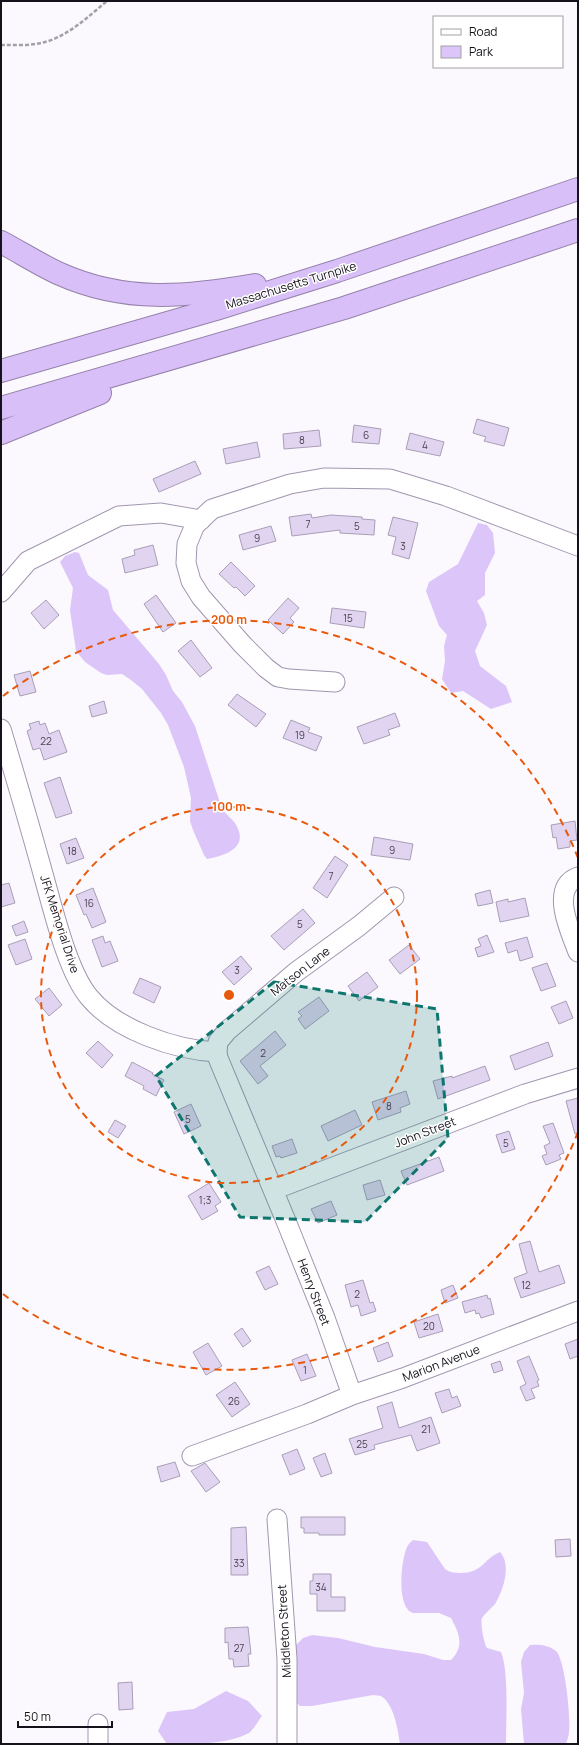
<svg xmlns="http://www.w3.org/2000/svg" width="579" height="1745" viewBox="0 0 579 1745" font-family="Manrope,sans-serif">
  <rect width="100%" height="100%" fill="#fbf9fe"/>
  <path fill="#dcc5f9" d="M478 523 487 525 493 533 495 553 485 573V595L477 601 484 613 487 625 475 651 480 666 506 686 512 702 491 709 463 691 451 693 442 679 445 661 444 646 447 635 439 626 426 591 429 582 458 564Z
    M75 552 79 553 88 575 108 590 113 610 159 664 166 675 173 691 182 702 195 726 222 809C226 814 232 819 235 823 250 847 227 855 207 859L204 855 193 830 190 821 191 798 184 767 168 725 161 713 142 689 131 680 122 674 107 675 101 673 85 662 76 651 70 610 73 588 60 562 65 556Z
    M413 1540 427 1542 445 1569C449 1572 454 1573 460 1573 483 1573 483 1559 500 1552 512 1565 503 1591 495 1604 491 1609 485 1613 482 1618 480 1623 484 1644 487 1648L501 1652C509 1671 506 1722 506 1744H400C398 1730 394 1704 381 1696L373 1695 312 1706H300L295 1701 291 1653 296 1645 303 1638 312 1635 338 1638 375 1647 424 1654 443 1660H451C465 1646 459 1633 451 1618L439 1613H413C396 1608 401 1560 407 1547 408 1544 411 1542 413 1540Z
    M530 1645C539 1644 549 1645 556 1651 565 1659 571 1719 569 1732 569 1736 567 1740 566 1744H524L521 1709 524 1693 521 1662 524 1652Z
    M226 1691 248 1701 262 1716C258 1721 254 1729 249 1733 226 1745 194 1744 167 1744L158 1731 167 1712 194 1709Z"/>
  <path fill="#e0d4f0" stroke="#a99eb7" d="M477 419 509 428 504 446 484 441 486 437 473 433Z
    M354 425 381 429 379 444 352 442Z
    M319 430 321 446 284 449 283 434Z
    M410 433 444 442 440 456 406 449Z
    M257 442 260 457 226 464 223 449Z
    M195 461 201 474 159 492 153 479Z
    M311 514 312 518 331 515 362 517V519L375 520 374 535 340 533V530L292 536 289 517Z
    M393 517 418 523 409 559 392 554 396 537 388 535Z
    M271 526 276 541 243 550 239 535Z
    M153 545 158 565 125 573 122 559 135 555 134 550Z
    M231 562 255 586 245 596 236 587 234 588 219 574Z
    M156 595 176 623 163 632 144 604Z
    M288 598 299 608 290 618 294 622 283 634 268 620Z
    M46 600 59 615 44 629 31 613Z
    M332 608 366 612 364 628 330 623Z
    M191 640 212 668 200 677 178 651Z
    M30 671 36 692 20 696 14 675Z
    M237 694 266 714 256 727 228 705Z
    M104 701 107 713 92 717 89 706Z
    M395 713 400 726 388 730 390 735 364 744 357 727Z
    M291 720 310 728 308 732 322 737 316 751 283 738Z
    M39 721 40 725 45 723 49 734 59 730 67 752 44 760 40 748 33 750 27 731 31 729 29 724Z
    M60 777 72 813 56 818 44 783Z
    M575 821 577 840 570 841V847L558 849 556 837 553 838 551 825Z
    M374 837 413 844 410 860 371 855Z
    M76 838 84 858 67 864 60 844Z
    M335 856 348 865 327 898 313 888Z
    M9 883 15 903 1 907V885Z
    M93 888 106 922 92 928 86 914 84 915 76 895Z
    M490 890 493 903 478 906 475 894Z
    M525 898 529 916 500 922 496 902 508 899V902Z
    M303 909 315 923 284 950 271 936Z
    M24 921 28 932 16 936 12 926Z
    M487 935 494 952 478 957 475 948 481 946 478 939Z
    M103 936 105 943 110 941 118 961 102 967 92 940Z
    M527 937 533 957 520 961 517 950 508 953 505 943Z
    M25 939 32 959 16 965 8 945Z
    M409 945 420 959 400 974 389 960Z
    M241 956 252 969 234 985 222 972Z
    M547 963 556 986 541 991 532 968Z
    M367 972 378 987 359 1001 348 986Z
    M140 978 161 987 154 1003 133 993Z
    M49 988 62 1005 49 1016 35 999Z
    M319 997 329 1011 305 1029 298 1019 302 1016 298 1012Z
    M566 1001 573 1018 559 1024 551 1007Z
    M275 1031 286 1045 260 1066 268 1076 258 1084 240 1061Z
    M98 1041 113 1055 102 1068 86 1053Z
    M548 1042 553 1056 515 1070 510 1056Z
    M132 1062 153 1073 152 1074 164 1080 156 1096 143 1089 144 1086 125 1076Z
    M485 1066 490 1080 438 1099 433 1081 452 1076V1078Z
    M406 1091 410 1104 400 1108 401 1112 378 1120 372 1102Z
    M578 1098V1134H575L566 1101Z
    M191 1104 201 1126 184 1134 174 1112Z
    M355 1110 362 1125 328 1141 321 1126Z
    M115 1120 126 1126 118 1138 108 1132Z
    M553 1123 564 1153 559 1155 561 1159 546 1165 542 1156 547 1154 544 1146 550 1143 543 1126Z
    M509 1131 515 1149 502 1153 496 1135Z
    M292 1139 297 1153 281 1158 280 1156 276 1157 272 1146Z
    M439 1157 444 1171 407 1185 401 1171Z
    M380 1180 385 1195 367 1200 363 1185Z
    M209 1183 221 1202 215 1206 218 1211 202 1220 188 1196Z
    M331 1201 337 1215 318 1223 311 1209Z
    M530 1241 539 1272 559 1265 565 1283 521 1298 514 1278 527 1273 519 1244Z
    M269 1266 278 1284 265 1290 256 1272Z
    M363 1280 370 1303 373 1302 376 1311 361 1316 358 1305 351 1307 345 1285Z
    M453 1285 458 1298 445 1303 441 1290Z
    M487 1295 488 1299 490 1298 494 1314 481 1318 479 1313 476 1314 475 1310 465 1313 462 1302Z
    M438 1314 443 1331 419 1338 414 1322Z
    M242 1328 251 1341 243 1347 234 1334Z
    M578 1339V1356L570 1359 565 1344Z
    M388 1342 393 1356 378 1362 373 1348Z
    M208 1343 222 1366 206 1375 193 1352Z
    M307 1354 316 1376 301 1381 292 1360Z
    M529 1356 539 1380 537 1381 539 1386 531 1389 535 1398 526 1401 520 1387 526 1384 517 1361Z
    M500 1361 503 1370 494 1373 491 1364Z
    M235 1382 250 1404 232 1417 216 1395Z
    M449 1389 452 1398 457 1396 461 1406 442 1413 435 1393Z
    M392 1402 399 1428 431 1417 440 1443 417 1451 411 1435 374 1445 375 1449 355 1455 349 1439 383 1428 377 1407Z
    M297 1449 305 1469 290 1475 282 1455Z
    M325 1453 332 1473 321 1477 313 1458Z
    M175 1462 180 1476 161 1482 157 1467Z
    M205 1463 220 1482 206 1492 191 1471Z
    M301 1517H345V1535H319V1533H304V1528H301Z
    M246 1527 248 1575H231V1528Z
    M570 1539 571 1556 556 1557 555 1540Z
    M313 1574H331V1597H345V1611H317V1594H310V1581H313Z
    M248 1627 251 1654H248L249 1666 234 1667 233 1659H229L228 1642 225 1643V1628Z
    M132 1682 133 1709 119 1710 118 1683Z"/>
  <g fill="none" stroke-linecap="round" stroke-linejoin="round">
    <defs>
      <path id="minor" d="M1 592 28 561 119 516 161 513 201 520
        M335 682 289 679 278 677 266 668 242 644 201 597 191 581 186 563 187 544 195 525 212 509 290 484 324 478 390 479 446 496 578 546
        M1 729C16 779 31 830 45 881 54 913 68 972 89 997 116 1030 175 1050 217 1052L218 1058 286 1221 325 1318 352 1395
        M578 877C549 888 571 933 578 952
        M217 1052 218 1042 227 1031 296 972 359 926 394 897
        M273 1190 525 1094 578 1078
        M192 1456 307 1414 352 1395 403 1378 578 1311
        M277 1519 287 1659V1744
        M98 1724V1744"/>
      <path id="highway" d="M1 242C20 252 40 265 60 274 125 303 186 297 255 285
        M1 371 216 309 337 271 578 189
        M1 408 344 308 578 230
        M1 433 100 393"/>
    </defs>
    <use href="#minor" stroke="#a196af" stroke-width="21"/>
    <use href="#highway" stroke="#9582ab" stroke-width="24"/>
    <path stroke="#a3a0a7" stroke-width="2.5" stroke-dasharray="4 2" stroke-linecap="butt" d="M1 45C15 45 31 46 45 42 68 36 89 16 107 1"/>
    <use href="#minor" stroke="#fff" stroke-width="19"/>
    <use href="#highway" stroke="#d9bff8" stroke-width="22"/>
  </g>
  <path fill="#0f766e" fill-opacity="0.2" stroke="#0f766e" stroke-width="3" stroke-dasharray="8 5" stroke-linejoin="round" d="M274 982 437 1009 448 1138 365 1222 240 1217 156 1076Z"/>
  <g fill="none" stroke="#e8590c" stroke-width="2" stroke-dasharray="7 5">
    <circle cx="229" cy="995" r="188"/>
    <path d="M578 1132A375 375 0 0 1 3 1294M3 696A375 375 0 0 1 578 858"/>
  </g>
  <g text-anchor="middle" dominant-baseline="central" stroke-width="3" stroke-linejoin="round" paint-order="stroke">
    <g font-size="10" fill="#484250">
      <text x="366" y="435">6</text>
      <text x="302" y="440">8</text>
      <text x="425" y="445">4</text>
      <text x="308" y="524">7</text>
      <text x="357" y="526">5</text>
      <text x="257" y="538">9</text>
      <text x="403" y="546">3</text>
      <text x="348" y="618">15</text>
      <text x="300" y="735">19</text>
      <text x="46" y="741">22</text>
      <text x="392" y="850">9</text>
      <text x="72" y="851">18</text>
      <text x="331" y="876">7</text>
      <text x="89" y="903">16</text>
      <text x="300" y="924">5</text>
      <text x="237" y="970">3</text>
      <text x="263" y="1053">2</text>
      <text x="389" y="1106">8</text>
      <text x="188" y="1119">5</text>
      <text x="506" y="1143">5</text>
      <text x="205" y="1200">1;3</text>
      <text x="526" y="1285">12</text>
      <text x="357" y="1294">2</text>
      <text x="429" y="1326">20</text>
      <text x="305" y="1370">1</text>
      <text x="234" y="1401">26</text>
      <text x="426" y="1429">21</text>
      <text x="362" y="1444">25</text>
      <text x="239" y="1563">33</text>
      <text x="321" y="1587">34</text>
      <text x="239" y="1648">27</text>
    </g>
    <g font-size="12" fill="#16121b" stroke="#fff">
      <text transform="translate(291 285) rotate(-17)">Massachusetts Turnpike</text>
      <text transform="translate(60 924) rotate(72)">JFK Memorial Drive</text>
      <text transform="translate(300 971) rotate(-38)">Matson Lane</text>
      <text transform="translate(425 1132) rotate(-21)">John Street</text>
      <text transform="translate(314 1292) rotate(69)">Henry Street</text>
      <text transform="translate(441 1363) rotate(-21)">Marion Avenue</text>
      <text transform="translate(284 1631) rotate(-93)">Middleton Street</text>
    </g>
  </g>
  <circle cx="229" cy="995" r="6" fill="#e8590c" stroke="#fff" stroke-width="2"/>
  <g font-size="12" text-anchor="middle" font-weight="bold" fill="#e8590c" stroke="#fff" stroke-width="3" stroke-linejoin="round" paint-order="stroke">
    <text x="229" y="624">200 m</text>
    <text x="229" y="811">100 m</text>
  </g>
  <rect width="579" height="1745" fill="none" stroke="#16121b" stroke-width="4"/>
  <rect x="433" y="16" width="130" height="52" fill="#ffffff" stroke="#a2a0a4"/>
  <rect x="441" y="29" width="20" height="6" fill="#ffffff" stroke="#a2a0a4"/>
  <text x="469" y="36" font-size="12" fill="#16121b">Road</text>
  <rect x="441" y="46" width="20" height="12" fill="#dcc5f9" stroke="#a2a0a4"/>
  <text x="469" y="56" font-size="12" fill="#16121b">Park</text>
  <path d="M18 1721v6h94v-6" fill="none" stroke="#16121b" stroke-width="2"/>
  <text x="24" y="1721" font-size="12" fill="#16121b" stroke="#ffffff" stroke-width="3" paint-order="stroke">50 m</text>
</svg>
